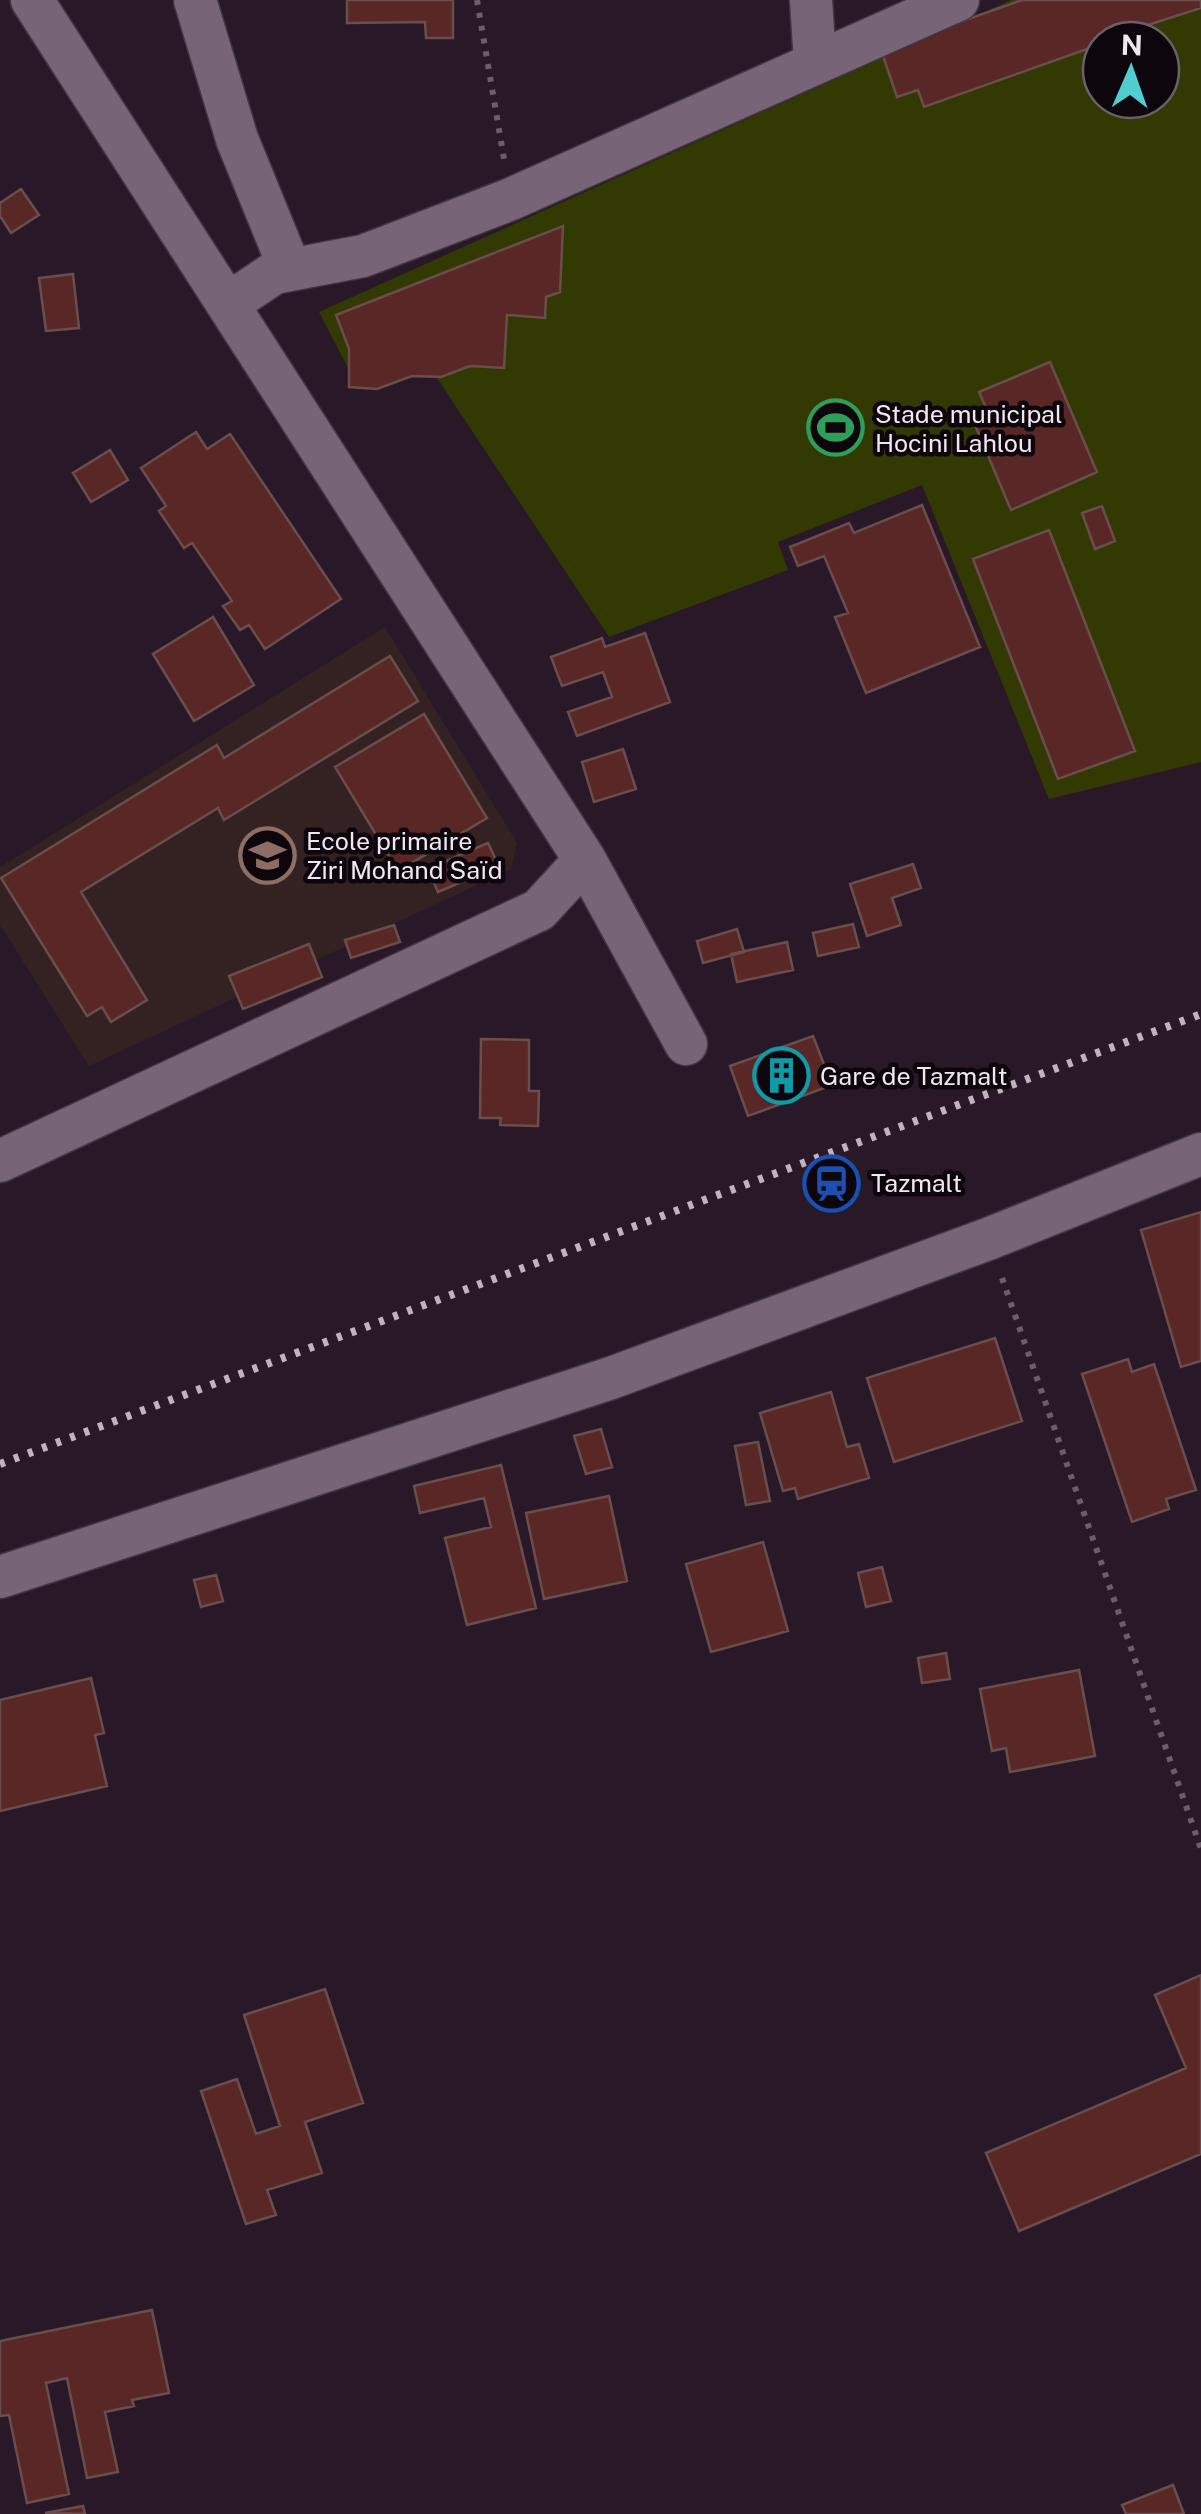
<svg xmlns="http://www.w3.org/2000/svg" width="1201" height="2514" viewBox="0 0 1201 2514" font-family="'Public Sans',sans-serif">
  <rect width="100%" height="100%" fill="#291928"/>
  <path fill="#342121" d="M385 627 517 843 511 869 89 1066 0 925V867Z"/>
  <path fill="#323903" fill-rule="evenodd" d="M1011 0H1201V762L1049 799 922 485 778 542 788 570 609 637 425 360 350 372 319 312ZM1101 40H1161V100H1101Z"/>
  <path fill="#5a2727" stroke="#6a4e4d" stroke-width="2.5" d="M347 0H453V38H426L425 22 347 23Z
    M1022 0H1201V8L1101 40V44L924 107 918 90 897 97 881 50Z
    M21 189 39 215 11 233 0 216V203Z
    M563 226 560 292 546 297 545 318 507 315 504 368 470 366 441 377 412 376 377 389 349 387V349L336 315Z
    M73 274 79 328 46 331 39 278Z
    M1050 362 1097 472 1011 510 975 425 991 419 979 392Z
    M196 432 207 449 230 434 341 599 265 649 249 625 240 630 223 606 232 601 192 543 184 548 159 511 166 506 141 468Z
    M110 450 128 480 91 502 73 473Z
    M922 505 980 647 866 693 835 617 848 613 824 556 798 566 790 547 849 523 854 533Z
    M1102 506 1115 541 1095 549 1082 513Z
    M1049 530 1135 751 1058 779 973 559Z
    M213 617 254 685 194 721 153 654Z
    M645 633 670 702 577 736 568 712 612 697 603 672 562 686 551 657 602 638 605 647Z
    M390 656 418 701 224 820 218 808 81 892 147 1000 111 1022 102 1007 87 1016 1 878 217 745 224 758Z
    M424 714 487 818 398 871 335 767Z
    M623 749 636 789 594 802 582 762Z
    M488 843 499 866 438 892 428 869Z
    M913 864 921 888 892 898 901 925 867 936 850 884Z
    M853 924 859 947 818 956 813 933Z
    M394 925 400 942 351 958 345 940Z
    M737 929 744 952 703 963 697 941Z
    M787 942 793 970 737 982 731 954Z
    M309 944 322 977 243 1009 229 976Z
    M813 1036 832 1085 748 1116 730 1066Z
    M481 1039 529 1040V1091H539L538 1126 500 1125 501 1118H480Z
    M1201 1212V1361L1181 1367 1141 1230Z
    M995 1338 1022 1421 894 1462 867 1378Z
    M1128 1359 1132 1372 1154 1364 1196 1490 1166 1499 1169 1509 1132 1522 1082 1374Z
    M831 1392 847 1447 859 1444 869 1478 798 1499 795 1488 783 1491 760 1413Z
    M601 1429 612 1467 586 1474 574 1436Z
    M758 1442 770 1501 746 1505 735 1446Z
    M501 1465 536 1608 467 1625 445 1538 491 1527 484 1498 420 1513 414 1486Z
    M609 1496 627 1581 544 1599 526 1513Z
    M763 1542 788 1631 711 1652 686 1564Z
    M882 1567 891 1601 866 1607 858 1573Z
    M216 1575 223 1601 201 1607 194 1580Z
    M946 1653 950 1679 922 1683 918 1658Z
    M1079 1670 1095 1756 1010 1772 1006 1748 992 1751 980 1689Z
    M91 1678 104 1733 95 1735 107 1786 0 1811V1700Z
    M1201 1975V2154L1019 2231 986 2153 1186 2068 1155 1995Z
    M325 1989 363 2103 305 2122 322 2173 267 2190 276 2215 246 2224 201 2091 237 2079 256 2134 280 2126 244 2015Z
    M152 2310 169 2393 132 2400 134 2406 105 2412 118 2472 87 2478 67 2378 46 2383 69 2494 27 2503 9 2415 0 2416V2341Z
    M1173 2485 1184 2514H1126L1122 2505Z
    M83 2506 85 2514 45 2513Z"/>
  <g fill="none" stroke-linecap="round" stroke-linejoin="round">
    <defs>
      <path id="minor" d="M32 0 585 860 686 1044
        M195 0 237 139 290 269
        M811 0 815 63
        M228 304 274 273 363 256 511 199 958 0
        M0 1161 539 910 585 860
        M0 1577 611 1378 988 1239 1201 1154"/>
    </defs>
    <use href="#minor" stroke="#423642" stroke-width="45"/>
    <path stroke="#6b5d6a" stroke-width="6" stroke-dasharray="5 8" stroke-linecap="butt" d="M477 0 504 159
      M1002 1278 1201 1849"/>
    <use href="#minor" stroke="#776476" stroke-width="42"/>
    <path stroke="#c0b3bf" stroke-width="8" stroke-dasharray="5 10" stroke-linecap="butt" d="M0 1464 1201 1014"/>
  </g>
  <defs>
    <symbol id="stadium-ring" viewBox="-11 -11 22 22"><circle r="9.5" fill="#0d070d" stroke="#2e9e5b" stroke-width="1.5"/><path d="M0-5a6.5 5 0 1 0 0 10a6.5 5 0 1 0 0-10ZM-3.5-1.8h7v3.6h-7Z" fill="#2e9e5b"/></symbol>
    <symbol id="school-ring" viewBox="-11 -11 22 22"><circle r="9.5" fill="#0d070d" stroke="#8d6e63" stroke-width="1.5"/><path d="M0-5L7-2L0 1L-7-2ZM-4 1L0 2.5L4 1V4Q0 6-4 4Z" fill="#8d6e63"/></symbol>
    <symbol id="building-ring" viewBox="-11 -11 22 22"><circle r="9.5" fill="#0d070d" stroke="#0f9aa8" stroke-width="1.5"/><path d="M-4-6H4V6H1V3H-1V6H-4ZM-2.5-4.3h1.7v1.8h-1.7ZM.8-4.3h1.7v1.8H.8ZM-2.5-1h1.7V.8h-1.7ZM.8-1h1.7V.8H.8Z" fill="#0f9aa8"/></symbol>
    <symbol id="station-ring" viewBox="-11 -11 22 22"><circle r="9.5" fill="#0d070d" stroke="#1a4fb4" stroke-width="1.5"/><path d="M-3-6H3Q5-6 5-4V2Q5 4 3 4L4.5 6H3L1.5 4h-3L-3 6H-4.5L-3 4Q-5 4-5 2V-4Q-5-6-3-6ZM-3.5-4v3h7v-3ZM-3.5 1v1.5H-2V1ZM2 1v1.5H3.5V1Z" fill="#1a4fb4"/></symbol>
  </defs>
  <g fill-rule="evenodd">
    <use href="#stadium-ring" x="804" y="396" width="63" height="63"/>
    <use href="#school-ring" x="236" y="824" width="63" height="63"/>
    <use href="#building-ring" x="750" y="1044" width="63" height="63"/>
    <use href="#station-ring" x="800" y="1152" width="63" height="63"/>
  </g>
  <g text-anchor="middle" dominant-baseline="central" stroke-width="9" stroke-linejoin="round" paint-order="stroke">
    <g font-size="25" fill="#f2e7f1" stroke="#0d070d" text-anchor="start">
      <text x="875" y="414">Stade municipal<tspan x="875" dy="29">Hocini Lahlou</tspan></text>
      <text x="306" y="841">Ecole primaire<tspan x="306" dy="29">Ziri Mohand Saïd</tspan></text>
      <text x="820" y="1076">Gare de Tazmalt</text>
      <text x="871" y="1183">Tazmalt</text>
    </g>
  </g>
  <g transform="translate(1131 70) rotate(2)"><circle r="48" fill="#0d070d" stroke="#696168" stroke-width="2.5"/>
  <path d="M0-8L18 38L0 25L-18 38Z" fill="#52cdcf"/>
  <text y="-15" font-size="28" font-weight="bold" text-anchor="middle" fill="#f2e7f1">N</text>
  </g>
</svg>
